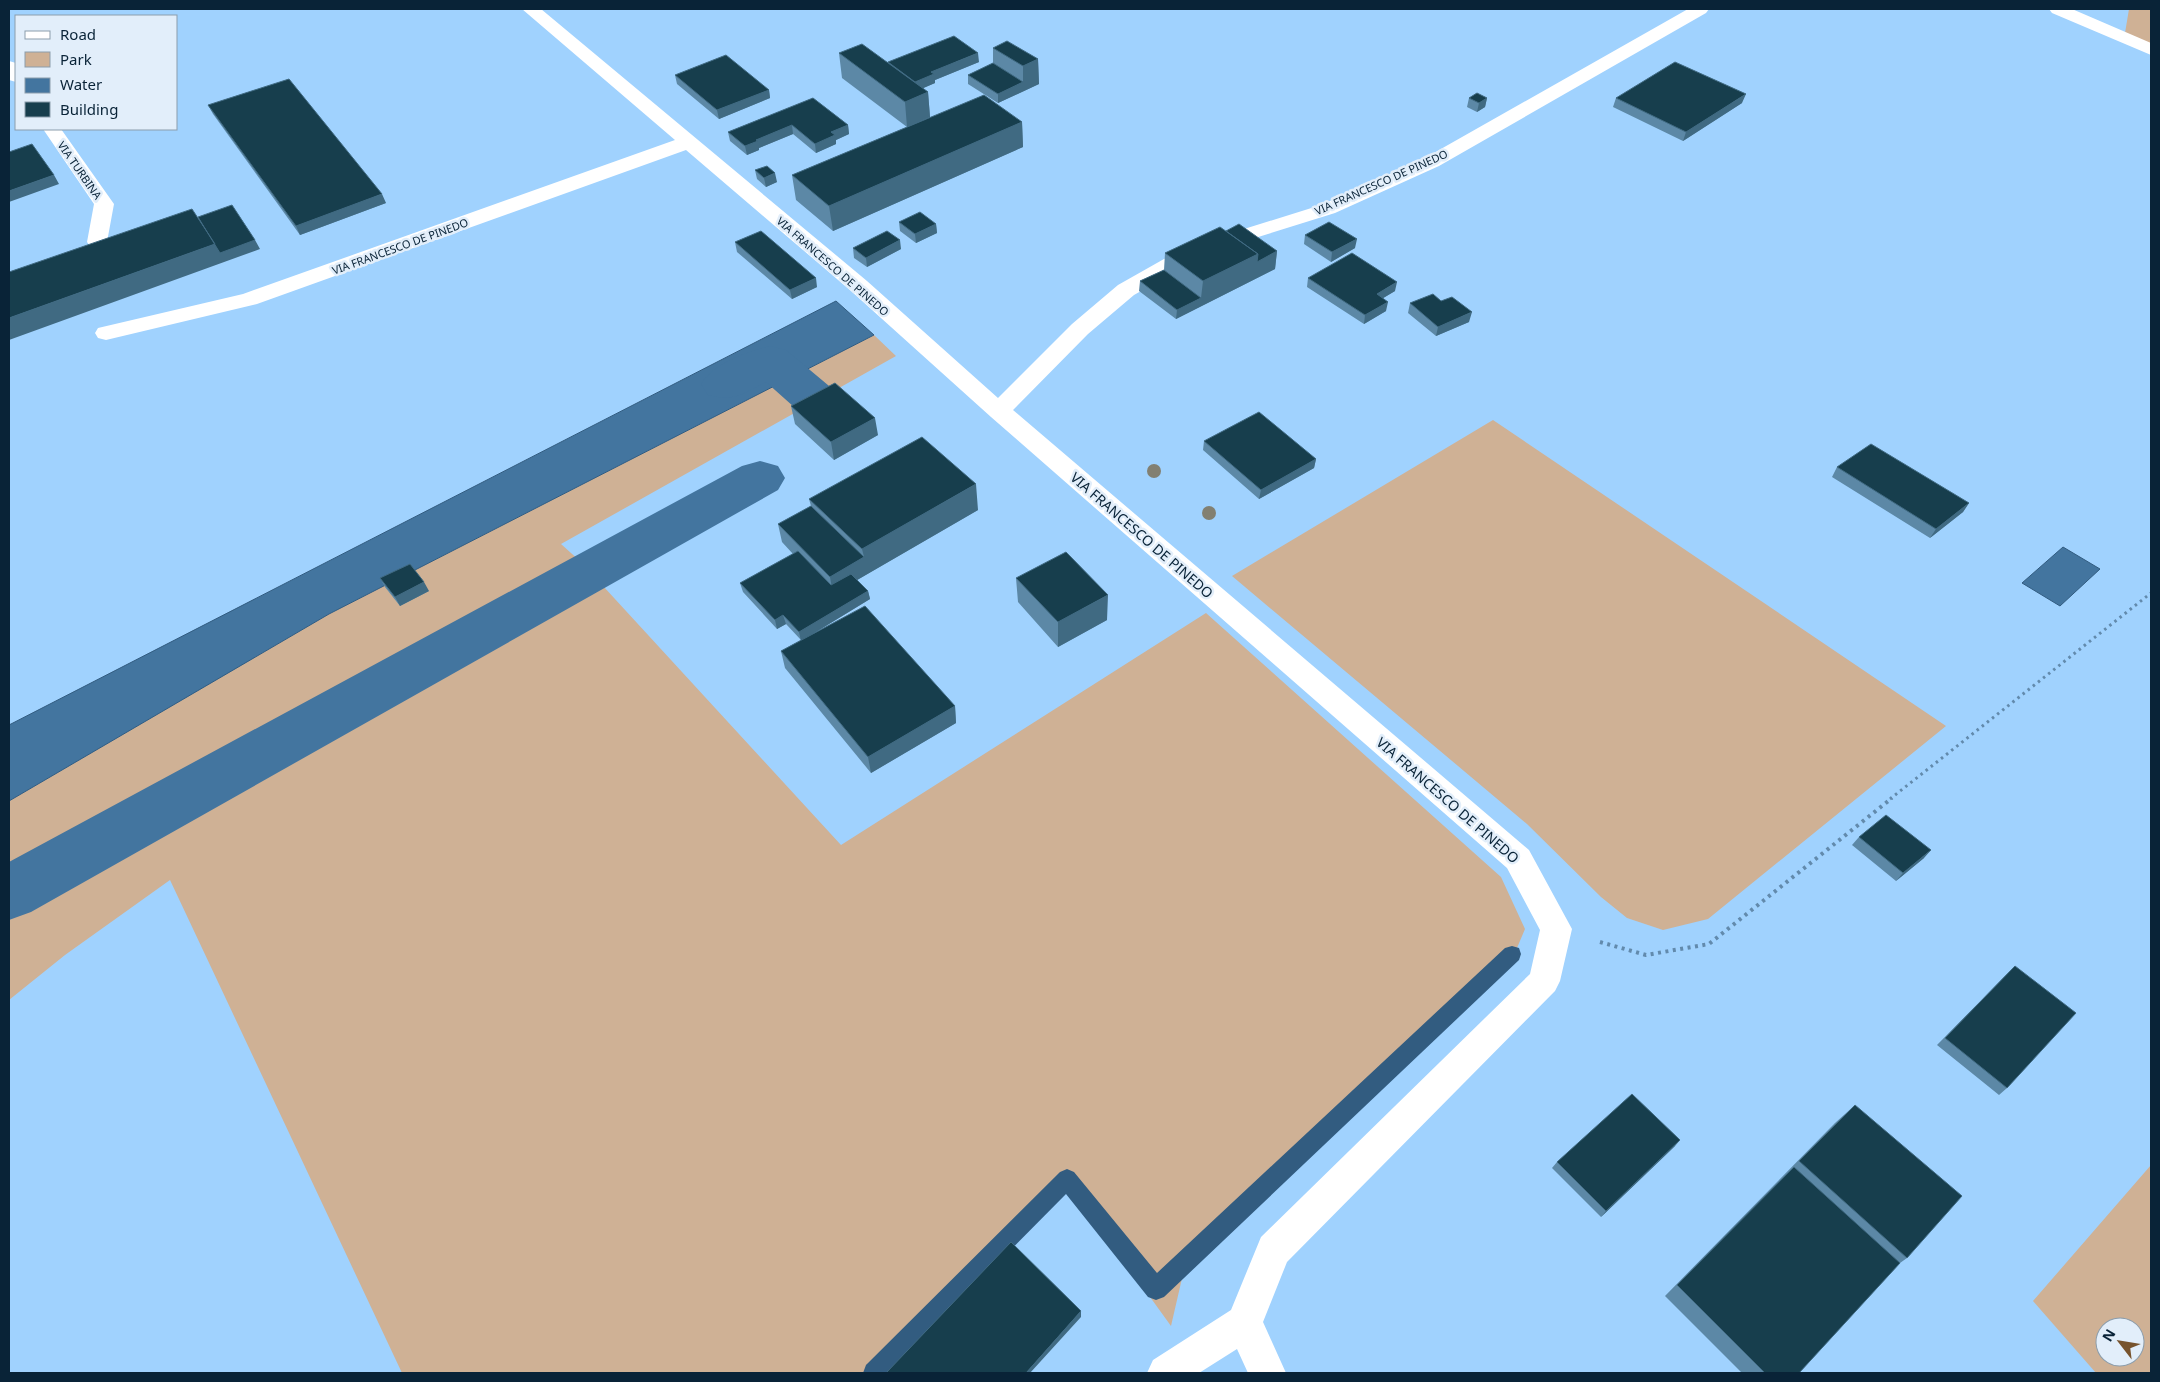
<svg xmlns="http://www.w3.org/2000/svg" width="2160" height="1382" viewBox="0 0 2160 1382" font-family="'Noto Sans',sans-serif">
  <rect width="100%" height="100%" fill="#a0d2fe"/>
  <path fill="#cfb195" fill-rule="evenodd" d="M2129 9H2151V44L2125 33Z
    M874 335 896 356 561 544 581 562 841 845 1206 613 1501 877 1525 929 1514 955 1183 1274 1171 1326 1067 1182 887 1373H402L170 880 65 955 9 1000V801L329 614Z
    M1493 420 1946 726 1708 919 1663 930 1627 918 1601 897 1527 824 1232 576Z
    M2151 1165V1373H2096L2033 1301ZM2105 1327H2135V1357H2105Z"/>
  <path fill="#43759f" stroke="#325c80" d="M836 301 874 335 329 614 9 801V725Z
    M2063 547 2100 569 2060 606 2022 583Z"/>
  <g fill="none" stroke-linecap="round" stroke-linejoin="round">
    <path fill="#325c80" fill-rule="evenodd" d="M1512 946 1519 948 1521 954 1519 960 1164 1297 1156 1300 1148 1297 1066 1194 889 1373H863L866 1365 1060 1172 1067 1169 1074 1172 1157 1273 1505 948Z"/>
    <path fill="#43759f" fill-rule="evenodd" d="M770 346 786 350 865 416 872 428 865 440 848 444 831 440 766 382C743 394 734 402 708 395L701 384C714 363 747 352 770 346Z
      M760 461 778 466 785 478 778 490 31 912 9 920V862L742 466Z"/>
    <path stroke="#628aac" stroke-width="3" stroke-dasharray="2.5 4" stroke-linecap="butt" d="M1890 799 2151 593"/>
    <path stroke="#628aac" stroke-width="4" stroke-dasharray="3 4.5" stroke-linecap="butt" d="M1600 942 1646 955 1709 944 1892 798"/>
    <path fill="#fff" fill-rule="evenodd" d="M522 9H541L867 281 998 398 1072 324 1118 285 1164 259 1228 234 1321 205 1425 158 1688 9H1709L1706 13 1439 166 1335 213 1242 242 1180 269 1134 295 1088 334 1013 410 1529 850 1572 929 1560 981 1555 991 1287 1262 1263 1322 1286 1373H1248L1237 1349 1199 1373H1147L1153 1360 1231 1310 1261 1237 1530 974 1540 930 1507 868 991 417 851 291 686 150 257 304 106 340 98 338 95 333 98 328 243 294 675 140Z
      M2049 9H2072L2151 43V55L2052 13Z
      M9 61 16 63V82L9 80Z
      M43 129H61L114 204 107 242 104 246 97 248 90 246 87 242 94 204Z"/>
  </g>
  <g fill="#828072">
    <circle cx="1154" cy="471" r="7"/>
    <circle cx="1209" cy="513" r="7"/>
  </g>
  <path fill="#5c88a6" d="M993 48 1038 59 1039 84 998 103 968 84V75L993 63Z
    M839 53 888 62H979L935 80V83L923 88 928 92 930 117 1022 122 1023 147 833 231 796 200 792 175 907 127 842 78Z
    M675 75 769 90 770 98 719 119 677 84Z
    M813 98 848 125 849 134 836 140V144L816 153 793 134 759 148V150L747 155 730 141 728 132Z
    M1469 98H1487L1485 107 1477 112 1467 107Z
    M1616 98 1742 103 1683 141 1613 107Z
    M208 105 386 203 300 235 213 114Z
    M755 170 777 182 766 187 757 179Z
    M899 222 936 224 937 233 916 243 900 231Z
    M1226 231 1277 251 1275 269 1176 319 1139 291 1140 281 1164 270 1165 253Z
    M1305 235 1355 248 1331 262 1304 244Z
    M735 242 817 287 792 299 737 252Z
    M853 248 901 249 867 267 854 258Z
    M1308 278 1395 291 1383 298 1386 311 1364 324 1307 287Z
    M1441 301 1469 322 1436 336 1408 313 1410 303Z
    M791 406 878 435 834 460 795 424Z
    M1204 441 1316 459 1314 468 1259 499 1203 450Z
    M1837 467 1969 503 1963 512 1930 538 1832 477Z
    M809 499 978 510 857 580 868 591 870 599 813 634 955 706 956 723 871 773 785 668 781 651 801 640 786 624 777 629 743 592 740 583 793 554 782 542 778 524 811 506Z
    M380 578 429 591 400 606 385 587Z
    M1016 578 1107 620 1058 647 1018 602Z
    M1859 837 1924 858 1896 881 1852 845Z
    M2015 966 2007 1088 1999 1095 1937 1045Z
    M1855 1105 1907 1258 1900 1263 1799 1373H1742L1665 1296 1835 1123Z
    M1675 1146 1601 1217 1552 1168 1557 1162Z"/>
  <path fill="#406a82" d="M978 53 979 62 935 80V83L903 97 902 88 931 72Z
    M1038 59 1039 84 998 103V94L1023 82V66Z
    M769 90 770 98 719 119 717 110Z
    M928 92 930 117 907 127 905 102Z
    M1746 94 1742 103 1683 141 1686 132Z
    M1487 98 1485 107 1477 112 1479 103Z
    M1022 122 1023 147 833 231 829 206Z
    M792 125 793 134 759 148V150L747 155 745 146 756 140Z
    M848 125 849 134 836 140V144L816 153 815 144 831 132Z
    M775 173 777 182 766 187 764 178Z
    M54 175 59 184 9 202V191Z
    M382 194 386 203 300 235 296 226Z
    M936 224 937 233 916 243 915 234Z
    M1357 239 1355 248 1331 262 1332 252Z
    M255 240 260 249 9 340V318L215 244Z
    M900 240 901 249 867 267 866 258Z
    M1277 251 1275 269 1176 319 1177 310 1201 298 1203 281 1258 254Z
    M816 278 817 287 792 299 790 290Z
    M1397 282 1395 291 1375 303 1377 294Z
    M1388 302 1386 311 1364 324 1365 315Z
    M1472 312 1469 322 1436 336 1438 327Z
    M875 418 878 435 834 460 831 442Z
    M1316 459 1314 468 1259 499 1261 490Z
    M976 484 978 510 833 594 830 577 864 557 862 549Z
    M1969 503 1963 512 1930 538 1936 529Z
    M424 582 429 591 400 606 395 597Z
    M868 591 870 599 801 641 799 632Z
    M1108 595 1107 620 1058 647V622Z
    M783 615 786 624 777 629 775 620Z
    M955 706 956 723 871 773 868 757Z
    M1931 850 1924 858 1896 881 1903 873Z
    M1680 1140 1675 1146 1601 1217 1606 1211Z
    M1081 1311V1317L1030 1373H1026Z"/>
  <path fill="#173e4d" stroke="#406a82" d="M954 36 978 53 931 72 934 74 915 82 888 62Z
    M1007 41 1038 59 1023 66 993 48Z
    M862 44 928 92 905 102 839 53Z
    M726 55 769 90 717 110 675 75Z
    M1675 62 1746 94 1686 132 1616 98Z
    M993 63 1023 82 998 94 968 75Z
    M289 79 382 194 296 226 208 105Z
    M1477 93 1487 98 1479 103 1469 98Z
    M984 95 1022 122 829 206 792 175Z
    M813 98 848 125 831 132 835 135 815 144 792 125 756 140 758 141 745 146 728 132Z
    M32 144 54 175 9 191V152Z
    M767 166 775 173 764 178 755 170Z
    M232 205 255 240 220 253 198 217Z
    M192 209 215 244 9 318V272Z
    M920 212 936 224 915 234 899 222Z
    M1329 222 1357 239 1332 252 1305 235Z
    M1239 224 1277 251 1257 262 1258 254 1226 231Z
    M1220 227 1258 254 1203 281 1165 253Z
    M761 231 816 278 790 290 735 242Z
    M887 231 900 240 866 258 853 248Z
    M1352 253 1397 282 1377 294 1388 302 1365 315 1308 278Z
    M1164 270 1201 298 1177 310 1140 281Z
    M1433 294 1441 301 1452 297 1472 312 1438 327 1410 303Z
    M835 383 875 418 831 442 791 406Z
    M1259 412 1316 459 1261 490 1204 441Z
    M922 437 976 484 862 549 809 499Z
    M1871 444 1969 503 1936 529 1837 467Z
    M811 506 864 557 830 577 778 524Z
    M798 551 831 585 851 574 868 591 799 632 783 615 775 620 740 583Z
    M1066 552 1108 595 1058 622 1016 578Z
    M410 564 424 582 395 597 380 578Z
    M865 606 955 706 868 757 781 651Z
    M1886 815 1931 850 1903 873 1859 837Z
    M2015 966 2076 1013 2007 1088 1945 1038Z
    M1632 1094 1680 1140 1606 1211 1557 1162Z
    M1855 1105 1962 1196 1907 1258 1799 1161Z
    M1794 1167 1900 1263 1799 1373H1765L1677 1285Z
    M1011 1242 1081 1311 1026 1373H886Z"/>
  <g text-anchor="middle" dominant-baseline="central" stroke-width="5" stroke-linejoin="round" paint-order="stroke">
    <g font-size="11" fill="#092337" stroke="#e2eefa">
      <text transform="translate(80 170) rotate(55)">VIA TURBINA</text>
      <text transform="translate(1381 182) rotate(-24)">VIA FRANCESCO DE PINEDO</text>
      <text transform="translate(400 246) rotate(-20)">VIA FRANCESCO DE PINEDO</text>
      <text transform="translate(833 266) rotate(41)">VIA FRANCESCO DE PINEDO</text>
    </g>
    <g font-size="14" fill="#092337" stroke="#e2eefa">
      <text transform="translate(1142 535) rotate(41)">VIA FRANCESCO DE PINEDO</text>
      <text transform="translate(1448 800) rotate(41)">VIA FRANCESCO DE PINEDO</text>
    </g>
  </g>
  <rect width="2160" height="1382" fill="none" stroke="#092337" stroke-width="20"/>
  <rect x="15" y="15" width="162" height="115" fill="#e2eefa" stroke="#8b9dac"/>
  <rect x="25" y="31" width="25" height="8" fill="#ffffff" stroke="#8b9dac"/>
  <text x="60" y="40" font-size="15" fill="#092337">Road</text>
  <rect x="25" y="52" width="25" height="15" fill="#cfb195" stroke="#8b9dac"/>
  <text x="60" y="65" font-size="15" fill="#092337">Park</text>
  <rect x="25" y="78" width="25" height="15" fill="#43759f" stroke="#8b9dac"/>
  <text x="60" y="90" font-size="15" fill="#092337">Water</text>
  <rect x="25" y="102" width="25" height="15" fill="#173e4d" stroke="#8b9dac"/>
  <text x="60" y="115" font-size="15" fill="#092337">Building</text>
  <g transform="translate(2120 1342) rotate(301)"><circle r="24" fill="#e2eefa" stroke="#8b9dac"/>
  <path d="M0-4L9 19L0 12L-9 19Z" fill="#77532d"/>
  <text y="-8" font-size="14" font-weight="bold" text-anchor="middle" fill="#092337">N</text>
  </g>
</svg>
